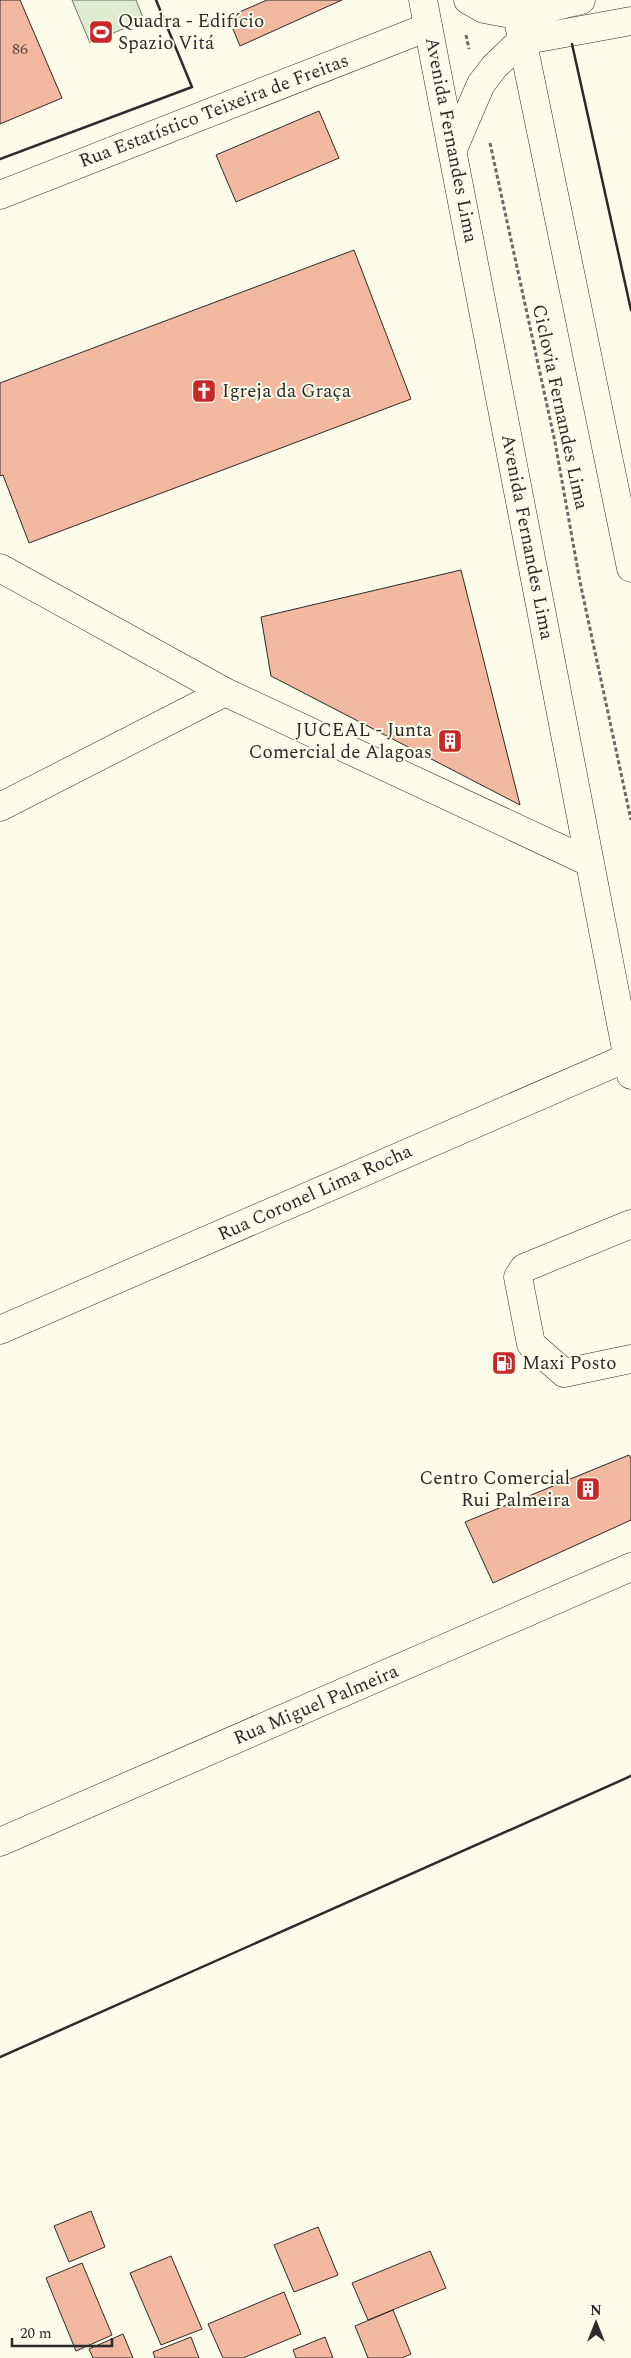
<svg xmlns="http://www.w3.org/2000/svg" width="631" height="2358" viewBox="0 0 631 2358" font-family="Spectral,serif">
  <rect width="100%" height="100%" fill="#fdfbea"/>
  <path fill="#deebd1" stroke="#74746e" d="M72 0H136L144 20 90 43Z"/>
  <path fill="#f2b8a0" stroke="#2b2b2b" d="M0 0H20L62 98 0 124Z
    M267 0H342L240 46 228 17Z
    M319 111 339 158 236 202 216 155Z
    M354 250 411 399 29 543 3 475 0 476V383Z
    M461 570 520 805 271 676 261 617Z
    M629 1455 631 1459V1520L493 1583 465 1522Z
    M91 2211 105 2247 69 2262 54 2226Z
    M318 2227 338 2275 294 2292 274 2245Z
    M430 2251 446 2288 368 2320 352 2283Z
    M171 2256 202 2329 161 2345 130 2273Z
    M82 2263 112 2335 76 2351 46 2278Z
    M284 2292 301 2334 243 2358H223L208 2324Z
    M393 2310 411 2354 402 2358H368L355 2326Z
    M123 2334 133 2358H93L89 2349Z
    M191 2337 199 2358H155L153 2352Z
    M325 2337 333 2358H296L293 2350Z"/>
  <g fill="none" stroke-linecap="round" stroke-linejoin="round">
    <defs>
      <path id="minor" d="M517 15 581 0
        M521 41 631 21
        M0 195 428 27
        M0 568 225 692 589 862
        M0 807 225 692
        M631 1224 524 1268 518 1277 531 1344 564 1373 631 1359
        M0 1330 631 1056
        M0 1842 631 1567"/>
      <path id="highway" d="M423 0 631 1075
        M468 0 484 9 517 15
        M514 0 631 568
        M453 149 481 84 494 67 521 41"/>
    </defs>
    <use href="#minor" stroke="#2b2b2b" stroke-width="29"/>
    <use href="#highway" stroke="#2b2b2b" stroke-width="29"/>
    <path stroke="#6a6964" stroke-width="3" stroke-dasharray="4 2.5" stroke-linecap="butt" d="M466 35 469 49
      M490 143 555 442 580 582 631 820"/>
    <use href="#minor" stroke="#fdfbea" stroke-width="28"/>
    <use href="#highway" stroke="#fdfbea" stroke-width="28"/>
    <path stroke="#2b2b2b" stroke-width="2.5" d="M572 44 631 310
      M0 159 192 87 156 0
      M0 2057 631 1776"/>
  </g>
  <defs>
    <symbol id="stadium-square" viewBox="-11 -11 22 22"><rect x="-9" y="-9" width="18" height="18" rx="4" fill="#c62828" stroke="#fdfbea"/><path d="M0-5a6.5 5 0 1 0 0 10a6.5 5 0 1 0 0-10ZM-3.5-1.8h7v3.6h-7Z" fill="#fff"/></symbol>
    <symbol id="church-square" viewBox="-11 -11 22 22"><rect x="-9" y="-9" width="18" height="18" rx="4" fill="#c62828" stroke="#fdfbea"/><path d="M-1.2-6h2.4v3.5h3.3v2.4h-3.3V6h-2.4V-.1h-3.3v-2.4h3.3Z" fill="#fff"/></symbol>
    <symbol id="building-square" viewBox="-11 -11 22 22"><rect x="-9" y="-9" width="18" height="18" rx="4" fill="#c62828" stroke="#fdfbea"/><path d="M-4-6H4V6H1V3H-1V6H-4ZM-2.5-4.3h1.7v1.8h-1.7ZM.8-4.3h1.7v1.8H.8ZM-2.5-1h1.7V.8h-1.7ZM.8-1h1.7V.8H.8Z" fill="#fff"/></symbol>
    <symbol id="fuel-square" viewBox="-11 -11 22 22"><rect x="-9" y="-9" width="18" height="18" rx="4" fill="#c62828" stroke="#fdfbea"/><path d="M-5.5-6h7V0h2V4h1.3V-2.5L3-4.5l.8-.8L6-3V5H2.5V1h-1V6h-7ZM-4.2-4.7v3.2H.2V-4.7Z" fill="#fff"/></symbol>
  </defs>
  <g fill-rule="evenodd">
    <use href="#stadium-square" x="87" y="18" width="28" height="28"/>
    <use href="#church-square" x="190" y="377" width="28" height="28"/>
    <use href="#building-square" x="436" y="727" width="28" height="28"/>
    <use href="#fuel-square" x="490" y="1349" width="28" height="28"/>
    <use href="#building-square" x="574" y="1475" width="28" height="28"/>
  </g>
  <g text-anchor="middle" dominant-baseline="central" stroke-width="4" stroke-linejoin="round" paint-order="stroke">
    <g font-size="16" fill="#5d4e48">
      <text x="20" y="49">86</text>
    </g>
    <g font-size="19" fill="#2b2b2b" stroke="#fdfbea" text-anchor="start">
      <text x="118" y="21">Quadra - Edifício<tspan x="118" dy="22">Spazio Vitá</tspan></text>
      <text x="222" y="391">Igreja da Graça</text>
      <text x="432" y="730" text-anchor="end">JUCEAL - Junta<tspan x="432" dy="22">Comercial de Alagoas</tspan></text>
      <text x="522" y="1363">Maxi Posto</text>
      <text x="570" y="1478" text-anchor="end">Centro Comercial<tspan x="570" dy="22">Rui Palmeira</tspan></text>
    </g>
    <g font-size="19" fill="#2b2b2b" stroke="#fdfbea">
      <text transform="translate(214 111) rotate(-21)">Rua Estatístico Teixeira de Freitas</text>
      <text transform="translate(451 140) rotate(79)">Avenida Fernandes Lima</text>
      <text transform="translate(560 407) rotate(78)">Ciclovia Fernandes Lima</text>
      <text transform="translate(527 537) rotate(79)">Avenida Fernandes Lima</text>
      <text transform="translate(315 1193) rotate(-24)">Rua Coronel Lima Rocha</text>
      <text transform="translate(316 1705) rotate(-23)">Rua Miguel Palmeira</text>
    </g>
  </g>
  <g transform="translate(596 2323)" stroke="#fdfbea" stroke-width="4" paint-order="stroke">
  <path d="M0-4L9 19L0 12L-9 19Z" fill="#2b2b2b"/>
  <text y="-8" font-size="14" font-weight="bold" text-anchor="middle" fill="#2b2b2b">N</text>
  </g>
  <path d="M12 2338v8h100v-8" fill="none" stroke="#2b2b2b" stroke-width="2.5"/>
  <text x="20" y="2338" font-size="15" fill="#2b2b2b" stroke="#fdfbea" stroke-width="4" paint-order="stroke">20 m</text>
</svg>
